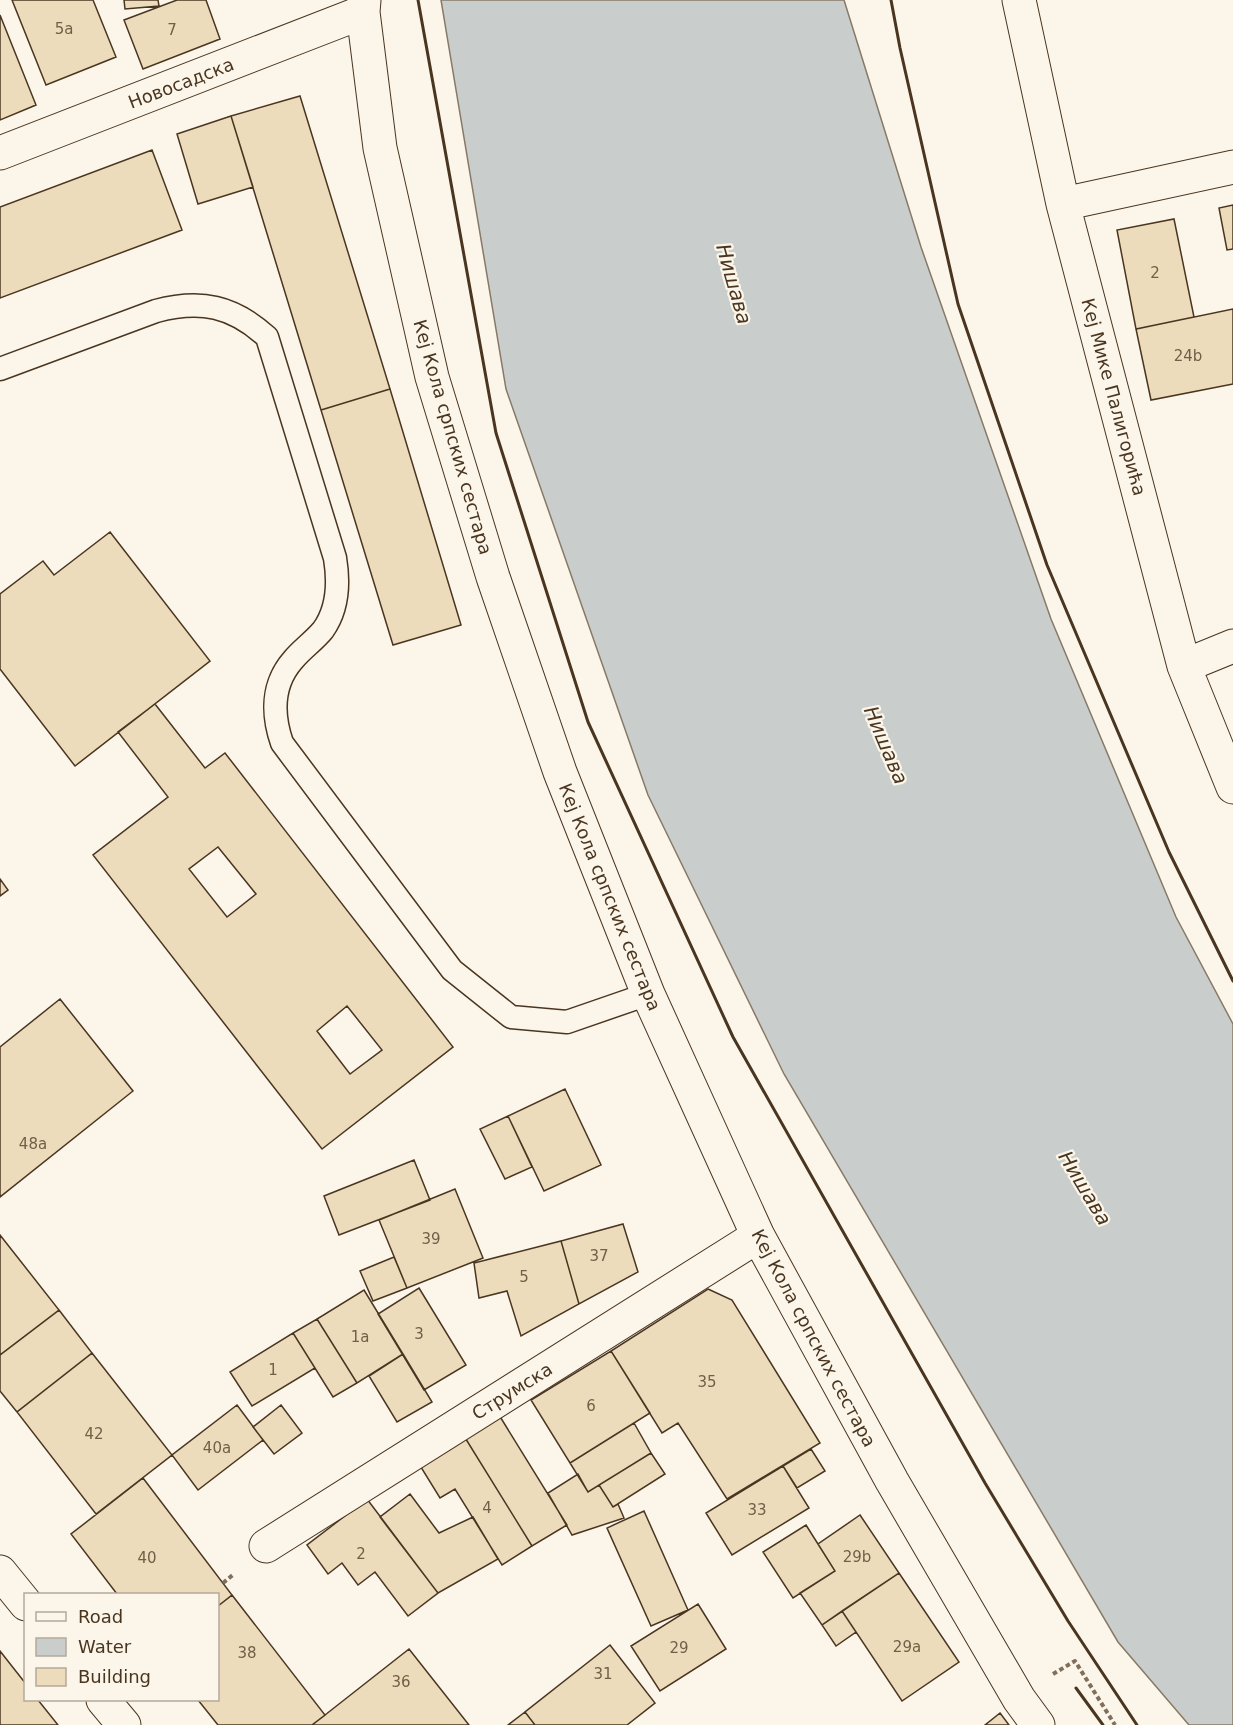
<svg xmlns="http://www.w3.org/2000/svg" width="1233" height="1725" viewBox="0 0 1233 1725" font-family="'DejaVu Sans',sans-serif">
  <rect width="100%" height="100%" fill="#fbf6e9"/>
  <path fill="#c9cecd" stroke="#887966" stroke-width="1.5" d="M441 0H844L921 247 1051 619 1176 917 1233 1024V1725H1189L1118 1642 784 1074 648 795 506 389Z"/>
  <path fill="#ecdcbc" stroke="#4a3520" stroke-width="1.5" fill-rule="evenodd" d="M12 0H93L116 57 46 85Z
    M124 0H158L159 6 125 9Z
    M177 0H206L220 39 143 69 124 20Z
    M0 15 36 105 0 120Z
    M300 96 390 389 321 410 231 116Z
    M231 116 253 187 198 204 177 134Z
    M152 150 182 230 0 298V207Z
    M1233 205V249L1227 250 1219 208Z
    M1174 219 1194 317 1136 329 1117 230Z
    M1233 309V384L1151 400 1136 329Z
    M390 389 461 625 393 645 321 410Z
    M110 532 210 661 75 766 0 669V594L43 561 54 575Z
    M155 704 205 768 225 753 453 1047 322 1149 93 855 168 797 118 732ZM218 847 256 894 227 917 189 869ZM347 1006 382 1050 350 1074 317 1031Z
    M0 879 8 890 0 896Z
    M60 999 133 1091 0 1197V1047Z
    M565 1089 601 1165 544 1191 508 1116Z
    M508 1116 532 1167 505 1179 480 1129Z
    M414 1160 430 1200 339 1235 324 1196Z
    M455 1189 483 1258 407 1288 379 1220Z
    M623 1224 638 1272 579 1304 561 1241Z
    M0 1235 59 1310 0 1355Z
    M561 1241 579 1304 521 1336 507 1291 479 1298 474 1263Z
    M394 1257 407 1288 373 1301 360 1271Z
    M419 1288 466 1365 424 1390 378 1314Z
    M708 1289 732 1300 820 1443 727 1499 678 1423 662 1433 611 1351Z
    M364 1290 403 1354 357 1383 317 1319Z
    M59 1310 92 1353 17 1412 0 1391V1355Z
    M317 1319 357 1383 333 1397 293 1333Z
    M293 1333 315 1368 252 1406 230 1372Z
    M611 1351 650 1413 570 1463 531 1400Z
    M92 1353 172 1455 96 1514 17 1412Z
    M403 1354 432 1402 397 1422 369 1376Z
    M237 1405 263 1440 198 1490 172 1455Z
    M281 1405 302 1433 274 1454 253 1427Z
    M499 1415 567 1525 532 1546 464 1436Z
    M634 1423 651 1453 588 1492 570 1463Z
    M464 1436 532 1546 502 1565 455 1489 440 1498 419 1464Z
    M811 1449 825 1471 797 1488 783 1466Z
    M651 1453 665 1474 613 1507 599 1485Z
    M783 1466 809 1508 732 1555 706 1513Z
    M578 1474 588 1492 599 1485 613 1507 618 1504 624 1518 572 1535 548 1493Z
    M143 1478 232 1595 218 1606V1594H117L71 1534Z
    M410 1494 439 1533 473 1517 498 1559 438 1593 380 1517Z
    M367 1499 438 1593 408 1616 375 1572 358 1585 342 1563 328 1574 307 1545Z
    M644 1511 688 1610 651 1626 607 1528Z
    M860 1515 899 1573 822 1625 800 1593 835 1571 818 1544Z
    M806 1525 835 1571 793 1598 763 1552Z
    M899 1573 959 1662 902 1701 842 1611Z
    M232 1595 325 1715 312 1725H218L198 1700H218V1606Z
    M698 1604 726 1649 660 1691 631 1646Z
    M842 1611 856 1632 836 1646 822 1625Z
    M610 1645 655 1703 627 1725H535L525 1712Z
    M409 1649 469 1725H312L325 1715Z
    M0 1651 26 1684V1700H38L58 1725H0Z
    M525 1712 535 1725H508Z
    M1000 1713 1009 1725H985Z"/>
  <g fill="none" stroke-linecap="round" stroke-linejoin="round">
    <defs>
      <path id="service" d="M0 369 156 311C201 299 233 306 267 337L335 558C339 582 338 609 323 630 314 641 302 649 293 660 272 684 272 714 282 743L452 970 511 1017 567 1022 648 994"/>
      <path id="minor" d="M364 0 363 12 380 148 432 377 493 577 560 772 648 994 758 1236 892 1481 1019 1699 1038 1725
        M1019 0 1063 204 1184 666 1233 787
        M0 153 363 12
        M1063 204 1233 167
        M1184 666 1233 646
        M266 1546 758 1236"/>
      <path id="secondary" d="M0 1572 26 1604
        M103 1700 124 1725"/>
    </defs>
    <use href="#service" stroke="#4a3520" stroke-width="25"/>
    <use href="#minor" stroke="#4a3520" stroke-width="35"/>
    <use href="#secondary" stroke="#4a3520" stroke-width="35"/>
    <path stroke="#7f6f5c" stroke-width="4" stroke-dasharray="4.5 3" stroke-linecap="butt" d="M223 1583 234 1574
      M1053 1674 1075 1661 1115 1725"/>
    <use href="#service" stroke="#fbf6e9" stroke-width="22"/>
    <use href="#minor" stroke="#fbf6e9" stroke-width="33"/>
    <use href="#secondary" stroke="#fbf6e9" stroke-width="33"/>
    <path stroke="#4a3520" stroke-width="3" d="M418 0 496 433 588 722 733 1037 985 1483 1068 1621 1137 1725
      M891 0 900 48 958 304 1047 565 1169 852 1233 981
      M1076 1688 1103 1725"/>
  </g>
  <g text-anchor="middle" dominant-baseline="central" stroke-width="4.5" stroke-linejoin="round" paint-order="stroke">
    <g font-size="15" fill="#725f47">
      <text x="64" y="29">5a</text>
      <text x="172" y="30">7</text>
      <text x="1155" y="273">2</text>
      <text x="1188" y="356">24b</text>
      <text x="33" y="1144">48a</text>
      <text x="431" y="1239">39</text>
      <text x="599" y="1256">37</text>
      <text x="524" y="1277">5</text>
      <text x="419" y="1334">3</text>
      <text x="360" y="1337">1a</text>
      <text x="273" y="1370">1</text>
      <text x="707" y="1382">35</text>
      <text x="591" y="1406">6</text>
      <text x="94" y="1434">42</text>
      <text x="217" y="1448">40a</text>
      <text x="487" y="1508">4</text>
      <text x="757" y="1510">33</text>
      <text x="361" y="1554">2</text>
      <text x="857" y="1557">29b</text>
      <text x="147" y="1558">40</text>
      <text x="907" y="1647">29a</text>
      <text x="679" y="1648">29</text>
      <text x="247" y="1653">38</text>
      <text x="603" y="1674">31</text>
      <text x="401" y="1682">36</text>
    </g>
    <g font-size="18" fill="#4a3520" stroke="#fbf6e9">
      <text transform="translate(181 83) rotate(-21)">Новосадска</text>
      <text transform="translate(1114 397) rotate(75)">Кеј Мике Палигорића</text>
      <text transform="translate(453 437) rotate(74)">Кеј Кола српских сестара</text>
      <text transform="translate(610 897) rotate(68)">Кеј Кола српских сестара</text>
      <text transform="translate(814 1338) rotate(62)">Кеј Кола српских сестара</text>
      <text transform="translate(512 1391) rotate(-32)">Струмска</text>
    </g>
    <g font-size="20" font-style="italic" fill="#4a3520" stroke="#fbf6e9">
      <text transform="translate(734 284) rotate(74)">Нишава</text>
      <text transform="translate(886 745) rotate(67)">Нишава</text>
      <text transform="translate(1085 1188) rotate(59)">Нишава</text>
    </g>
  </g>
  <rect x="24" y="1593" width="195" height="108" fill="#fbf6e9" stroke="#b4a999" stroke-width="1.5"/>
  <rect x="36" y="1612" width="30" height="9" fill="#fbf6e9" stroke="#b4a999" stroke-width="1.5"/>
  <text x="78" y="1623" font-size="18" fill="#4a3520">Road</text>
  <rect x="36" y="1638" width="30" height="18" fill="#c9cecd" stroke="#b4a999" stroke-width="1.5"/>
  <text x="78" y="1653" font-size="18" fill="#4a3520">Water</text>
  <rect x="36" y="1668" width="30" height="18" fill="#ecdcbc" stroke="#b4a999" stroke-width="1.5"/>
  <text x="78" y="1683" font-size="18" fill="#4a3520">Building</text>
</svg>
